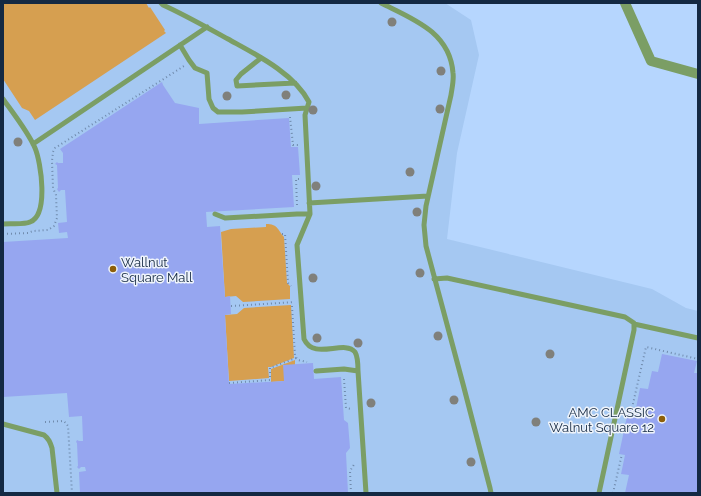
<svg xmlns="http://www.w3.org/2000/svg" width="701" height="496" viewBox="0 0 701 496" font-family="Raleway,sans-serif">
  <rect width="100%" height="100%" fill="#b6d6fe"/>
  <path fill="#a5c8f2" d="M3 3H445L471 20 479 55 457 153 447 239 652 289 686 308 698 311V493H3Z"/>
  <path fill="#d69f50" d="M3 3H146L149 8 150 7 165 30 164 31 166 33 35 120 29 111 22 108 3 79Z
    M266 224C278 224 277 229 284 237L287 283 290 286V299L243 302 236 296 225 297 221 232 231 229 266 227Z
    M291 305 294 358 271 367H268L269 378 229 381 225 315 237 314 244 308Z
    M295 360V365L284 381 271 382V369Z"/>
  <path fill="#96a6f0" d="M162 82 163 85 175 103 199 108V124L289 118 291 147H298L300 175H292L294 207 206 212 207 227 220 226 225 297 230 296 231 314 225 315 229 384 284 381 283 365 313 363 314 379 341 377 344 420 348 423 350 448 346 453 348 493H80L79 472 86 471 85 467H81L79 469 77 467 78 466 77 443 76 442 77 440 79 441H83L82 416 69 417 67 393 3 397V242L68 238 67 232 59 233 58 223 67 222 65 190H61L59 192 57 189 58 188 57 165 55 164 57 162 58 163H63V153L60 149Z
    M662 354 697 361 694 373H698V493H625L629 475 621 474 625 455 619 454 629 407 636 408 640 388 648 389 652 371 658 372Z"/>
  <g fill="none" stroke-linecap="round" stroke-linejoin="round">
    <path stroke="#708bad" stroke-width="2" stroke-dasharray="1 3" stroke-linecap="butt" d="M290 117 293 145H299
      M297 205 296 179H300
      M3 234 28 233 33 231 48 230 54 226 57 218 56 195 53 188 52 161 53 152 55 148 184 66
      M282 234H285L288 283 291 286
      M231 306 294 302
      M292 306 295 356 298 360 307 362
      M344 379 346 408 351 409V410
      M229 383 270 380V368L296 358
      M632 408 646 347 698 359
      M45 422 64 421 68 426 72 493
      M620 429 627 431
      M351 493 350 471 355 463
      M613 493 622 454"/>
    <path stroke="#7b9e65" stroke-width="5" d="M161 3 163 5C185 15 206 27 228 39 255 54 294 73 309 102L305 115 310 214 297 245 304 339C314 361 344 339 355 352 358 357 358 365 358 371L366 493
      M381 3C413 19 450 32 453 73 454 80 452 88 451 95L426 206 424 225 426 246 463 384 490 488 491 493
      M180 45 189 60 195 68 207 73 209 99 213 108 218 112H242L307 108
      M261 58 241 74 236 80 237 86 295 83
      M3 99C13 113 28 132 35 148 41 162 49 215 30 222 24 225 10 223 3 224
      M33 144 207 27
      M309 203 428 196
      M215 214 225 218 297 214H310
      M434 279 447 278 625 317 634 323V330L599 493
      M634 324 698 338
      M316 371 344 369 358 371
      M3 424 44 435C49 439 50 442 52 448L57 493"/>
    <path stroke="#7b9e65" stroke-width="10" d="M625 3 651 61 698 74"/>
  </g>
  <g fill="#80807b">
    <circle cx="392" cy="22" r="4.5"/>
    <circle cx="441" cy="71" r="4.5"/>
    <circle cx="286" cy="95" r="4.5"/>
    <circle cx="227" cy="96" r="4.5"/>
    <circle cx="440" cy="109" r="4.5"/>
    <circle cx="313" cy="110" r="4.5"/>
    <circle cx="18" cy="142" r="4.5"/>
    <circle cx="410" cy="172" r="4.5"/>
    <circle cx="316" cy="186" r="4.5"/>
    <circle cx="417" cy="212" r="4.5"/>
    <circle cx="420" cy="273" r="4.5"/>
    <circle cx="313" cy="278" r="4.5"/>
    <circle cx="438" cy="336" r="4.5"/>
    <circle cx="317" cy="338" r="4.5"/>
    <circle cx="358" cy="343" r="4.5"/>
    <circle cx="550" cy="354" r="4.5"/>
    <circle cx="454" cy="400" r="4.5"/>
    <circle cx="371" cy="403" r="4.5"/>
    <circle cx="536" cy="422" r="4.5"/>
    <circle cx="471" cy="462" r="4.5"/>
  </g>
  <g fill="#8e5f09" stroke="#eff4fb" stroke-width="1.5">
    <circle cx="113" cy="269" r="4"/>
    <circle cx="662" cy="419" r="4"/>
  </g>
  <g text-anchor="middle" dominant-baseline="central" stroke-width="3" stroke-linejoin="round" paint-order="stroke">
    <g font-size="13" fill="#142943" stroke="#eff4fb" text-anchor="start">
      <text x="121" y="262">Wallnut<tspan x="121" dy="15">Square Mall</tspan></text>
      <text x="654" y="412" text-anchor="end">AMC CLASSIC<tspan x="654" dy="15">Walnut Square 12</tspan></text>
    </g>
  </g>
  <rect width="701" height="496" fill="none" stroke="#142943" stroke-width="8"/>
</svg>
